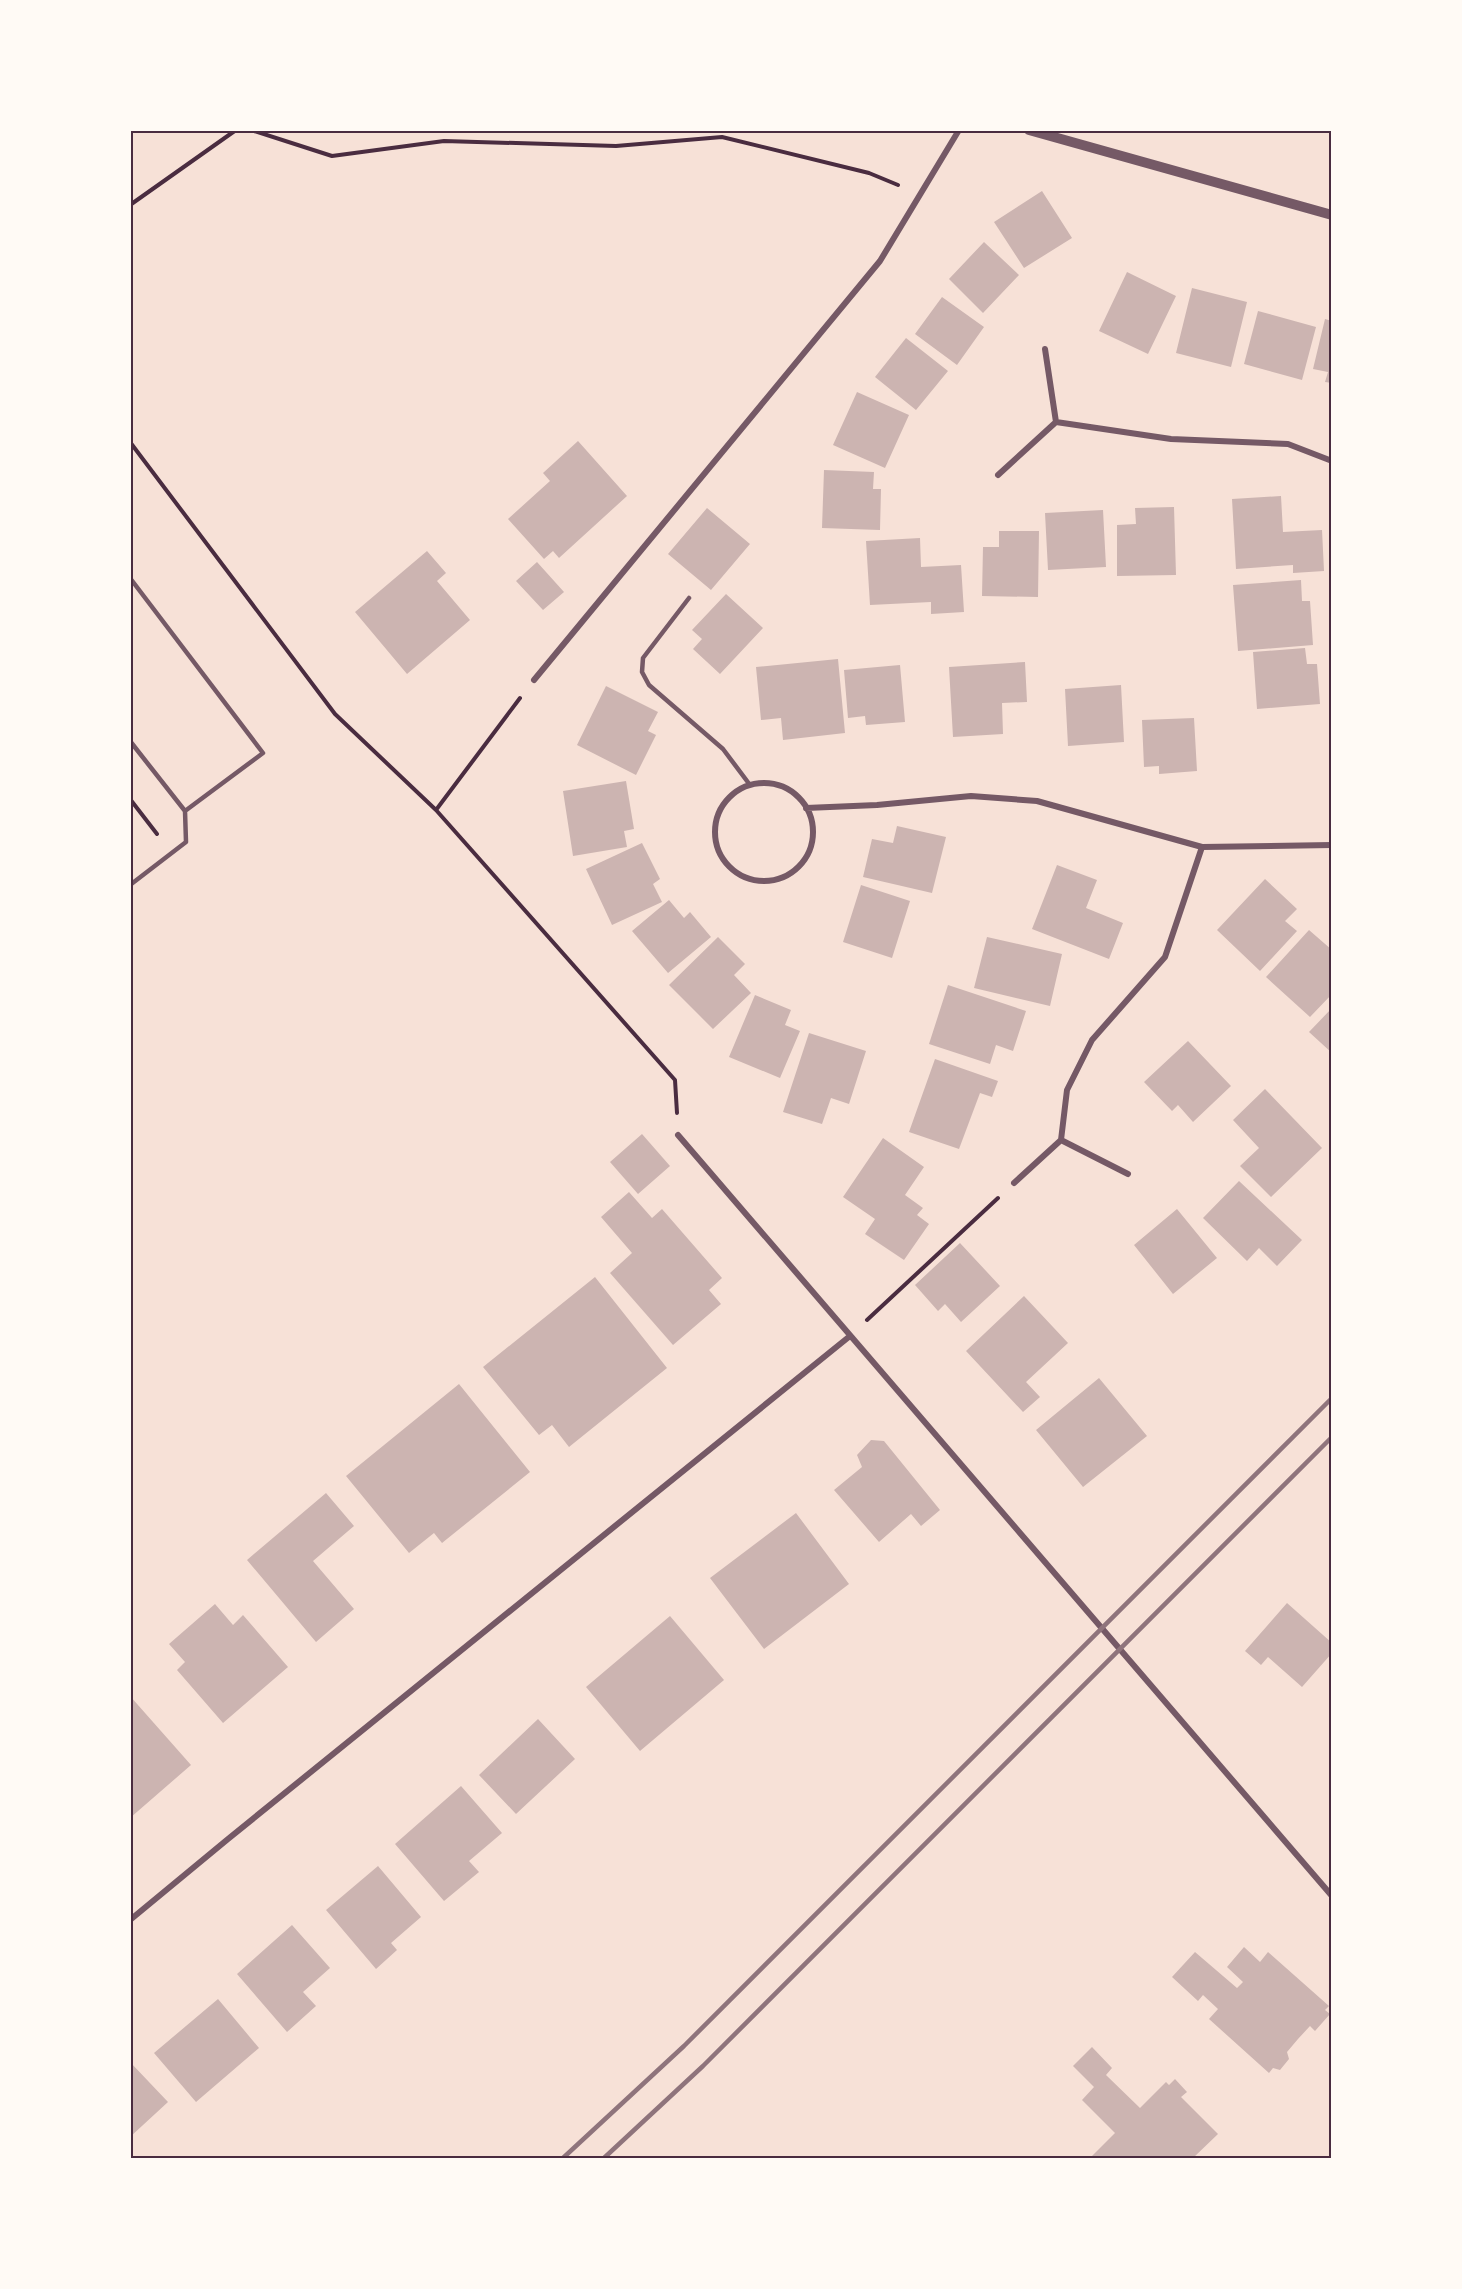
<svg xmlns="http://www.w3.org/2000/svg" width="1462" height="2289" viewBox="0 0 1462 2289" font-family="'Sofia Sans Condensed',sans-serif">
  <rect width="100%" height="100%" fill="#f7e1d7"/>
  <path fill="#ccb4b1" d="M1042 191 1072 238 1024 268 994 222Z
    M984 242 1019 275 983 313 949 279Z
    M1127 272 1176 296 1148 354 1099 331Z
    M1192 288 1247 302 1231 367 1176 353Z
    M942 297 984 327 957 365 915 334Z
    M1258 311 1316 327 1302 380 1244 364Z
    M1325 319 1332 321V383L1325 382 1328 372 1313 369Z
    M906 338 948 371 916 410 875 377Z
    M857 392 909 415 885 468 833 445Z
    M578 441 627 496 559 558 553 551 544 559 508 519 550 481 543 473Z
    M824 470 874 472 873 489H881L880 530 822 528Z
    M1281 496 1283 532 1322 530 1324 571 1293 573V565L1236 569 1232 499Z
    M1174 507 1176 575 1117 576V525L1136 524 1135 508Z
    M707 508 750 544 711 590 668 554Z
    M1103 510 1106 567 1048 570 1045 513Z
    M999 531H1039L1038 597 982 596 983 547H999Z
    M920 538 921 567 961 565 964 612 931 614V602L870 605 866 541Z
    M427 551 446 573 437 581 470 620 407 674 355 612Z
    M537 562 564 592 543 610 516 581Z
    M1301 580 1302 601H1310L1313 645 1238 651 1233 585Z
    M726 594 763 628 720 674 693 649 702 639 692 630Z
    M1305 648 1307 664H1317L1320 704 1257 709 1253 652Z
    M838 659 845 733 783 740 781 718 761 720 756 667Z
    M1025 662 1027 702 1002 703 1003 734 953 737 949 667Z
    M900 665 905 722 866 725 865 716 848 718 844 670Z
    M1121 685 1124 742 1068 746 1065 689Z
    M606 686 658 712 648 731 656 735 636 775 577 745Z
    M1194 718 1197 771 1159 774V766L1144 767 1142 720Z
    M626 781 634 829 624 831 627 847 573 856 563 791Z
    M897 826 946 837 932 893 863 877 872 839 893 843Z
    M642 843 660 879 653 884 662 902 612 925 586 869Z
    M1057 865 1097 880 1086 908 1123 923 1109 959 1032 929Z
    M1265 879 1297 909 1285 921 1297 931 1260 971 1217 930Z
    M861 885 910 901 892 958 843 942Z
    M669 900 684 918 690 912 711 937 668 973 632 931Z
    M1309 930 1332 950V963L1329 966 1332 968V994L1310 1017 1266 977Z
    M718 937 745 964 734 975 751 993 713 1029 669 985Z
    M987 937 1062 954 1050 1006 974 988Z
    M948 985 1026 1011 1013 1051 996 1045 990 1064 929 1044Z
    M755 995 791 1010 785 1025 800 1031 780 1078 729 1057Z
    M1332 1008V1053L1309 1032Z
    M809 1033 866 1051 849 1104 831 1098 822 1124 783 1112Z
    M1188 1041 1231 1086 1193 1122 1178 1105 1172 1111 1144 1082Z
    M935 1059 998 1081 992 1097 980 1093 959 1149 909 1132Z
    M1265 1089 1322 1148 1271 1197 1240 1166 1259 1148 1233 1120Z
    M642 1134 670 1166 638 1194 610 1162Z
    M883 1138 924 1167 905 1195 923 1208 917 1215 929 1224 904 1260 865 1234 875 1219 843 1197Z
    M1239 1181 1302 1240 1277 1266 1259 1248 1247 1261 1203 1218Z
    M629 1192 652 1218 662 1209 722 1278 709 1290 721 1304 673 1345 610 1273 632 1253 601 1217Z
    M1177 1209 1217 1258 1173 1294 1134 1245Z
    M960 1243 1000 1286 961 1322 945 1304 938 1311 915 1285Z
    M595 1277 667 1368 569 1447 552 1425 539 1435 483 1367Z
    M1024 1296 1068 1343 1026 1382 1040 1397 1023 1412 966 1351Z
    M1099 1378 1147 1436 1083 1487 1036 1430Z
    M459 1384 530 1472 442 1543 434 1533 409 1553 346 1476Z
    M871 1440 884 1441 940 1510 921 1526 911 1514 879 1542 834 1490 862 1467 857 1455Z
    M326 1493 354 1526 313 1561 354 1609 316 1642 247 1560Z
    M796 1513 849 1584 764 1649 710 1578Z
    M1287 1603 1332 1643V1653L1302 1687 1268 1657 1261 1665 1245 1651Z
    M215 1604 233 1625 243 1615 288 1667 223 1723 177 1670 185 1662 169 1644Z
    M670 1616 724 1680 640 1751 586 1687Z
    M130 1696 191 1765 130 1818Z
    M538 1719 575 1759 516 1814 479 1775Z
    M461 1786 502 1833 469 1861 479 1872 444 1901 395 1844Z
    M378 1866 421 1917 391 1943 397 1950 376 1969 326 1910Z
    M292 1925 330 1968 303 1992 316 2006 287 2032 237 1974Z
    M1244 1947 1260 1962 1268 1952 1329 2006 1325 2010 1330 2014 1315 2031 1310 2026 1298 2039 1287 2052 1289 2059 1280 2070 1273 2068 1269 2073 1209 2019 1218 2009 1203 1995 1198 2001 1172 1977 1195 1952 1237 1988 1243 1982 1227 1967Z
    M218 1999 259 2048 196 2102 154 2053Z
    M1092 2047 1112 2068 1106 2075 1140 2108 1166 2082 1169 2085 1175 2079 1187 2092 1181 2097 1218 2134 1193 2158H1090L1115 2133 1082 2100 1094 2087 1073 2066Z
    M130 2062 168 2102 130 2137Z"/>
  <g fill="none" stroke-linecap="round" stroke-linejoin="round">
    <path stroke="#4a2c40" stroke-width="4" d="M251 130 332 156 444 141 616 146 722 137 869 173 898 185
      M130 205 236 130
      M130 442 335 714 436 810 675 1080 677 1113
      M130 799 157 834
      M436 810 520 698
      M867 1320 998 1198"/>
    <path stroke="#755966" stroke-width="4.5" d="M130 578 263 753 185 811 130 741
      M689 598 643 658 642 672 649 685 723 749 750 785
      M130 885 186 842 185 811"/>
    <path stroke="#755966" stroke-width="6" d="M1045 349 1056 422 1171 439 1288 444 1332 461
      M998 475 1056 422
      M534 680 880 261 959 130
      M715 832a49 49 0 1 1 98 0a49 49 0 1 1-98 0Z
      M806 808 877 805 971 796 1037 801 1202 847 1332 845
      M678 1135 1332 1896
      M1061 1140 1067 1090 1092 1040 1165 957 1202 847
      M1014 1183 1061 1140 1128 1174
      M130 1920 228 1839 850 1336"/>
    <path stroke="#755966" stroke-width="10" d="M1029 130 1332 215"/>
    <path stroke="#8f747c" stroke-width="4.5" d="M563 2158 684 2046 1332 1398
      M604 2158 703 2066 1332 1437"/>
  </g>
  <rect width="1462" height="2289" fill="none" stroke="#fffaf5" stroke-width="264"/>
  <rect x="132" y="132" width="1198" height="2025" fill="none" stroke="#4a2c40" stroke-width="2"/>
</svg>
